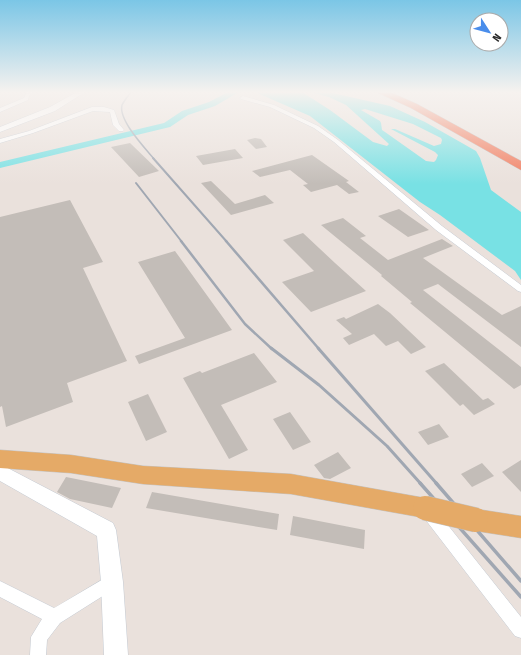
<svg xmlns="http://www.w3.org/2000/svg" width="521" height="655" viewBox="0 0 521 655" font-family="'Fira Sans Condensed',sans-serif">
  <rect width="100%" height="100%" fill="#eae1dc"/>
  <path fill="#78e1e4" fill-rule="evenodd" d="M255 92H302L330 110 373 142 387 146 389 144 346 105 329 97 310 92H328L390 106 425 122 476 151 480 158 491 190 521 212V280L515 271 440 215 420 202 310 116ZM365 109 413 124 441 138 442 140 441 144 434 146 395 129H391L435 152 438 155 436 160 434 162 426 161 385 132 382 130 381 123 380 121 361 110Z"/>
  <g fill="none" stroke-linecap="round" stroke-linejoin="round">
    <path fill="#78e1e4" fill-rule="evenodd" d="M228 92H239L215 106 188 115 170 127 0 168V162L164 123 182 111 209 102Z"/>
  </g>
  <path fill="#c3bdb8" d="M255 138 261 139 267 147 256 149 247 140Z
    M130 143 159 171 139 177 111 147Z
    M235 149 243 158 203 165 196 156Z
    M312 155 349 181 346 182 359 192 349 194 337 185 311 192 303 185 308 184 290 170 260 177 252 171Z
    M211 181 235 204 265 195 274 203 231 215 201 183Z
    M70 200 103 262 83 268 127 361 67 383 73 402 6 427 2 406 0 407V217Z
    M399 209 429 230 408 237 378 216Z
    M343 218 366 236 360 238 388 260 442 239 453 246 423 258 502 315 521 306V347L438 284 423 290 521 367V385L514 389 410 303 412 302 381 276 382 275 321 225Z
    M303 233 335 263 366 291 311 312 282 282 314 271 283 240Z
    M175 251 232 330 139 364 135 356 185 338 138 262Z
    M378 304 390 313 426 347 411 354 398 341 386 346 374 334 349 345 343 338 352 334 336 320 344 317 346 319Z
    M254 353 277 382 221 405 248 450 229 459 183 378 200 371 202 373Z
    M444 363 483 400 488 398 495 404 474 415 463 404 460 406 425 371Z
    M148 394 167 432 146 441 128 402Z
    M290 412 311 442 293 450 273 419Z
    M439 424 449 437 428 445 418 432Z
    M338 452 351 468 330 479 324 478 314 465Z
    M521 460V492L502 472Z
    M482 463 494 476 472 487 461 474Z
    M66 477 121 488 112 508 70 499 57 492Z
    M152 492 279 514 277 530 146 508Z
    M293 516 365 530 364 549 290 535Z"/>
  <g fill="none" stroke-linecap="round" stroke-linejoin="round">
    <defs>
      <path id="street" d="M27 92H33L29 96 28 100 0 112V108L24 98Z
        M243 96 274 105 318 126 338 140 442 226 521 285V292L518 291 436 230 334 142 314 128 270 107 241 99 240 98Z
        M92 107H104L114 110 119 124 124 130 123 131H119L113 125 110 112 93 111 33 133 0 143V139L29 131Z
        M430 507 435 509 521 617V638L515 636 425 519 423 514 425 509Z
        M112 574 117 577 120 582 117 587 60 623 47 640 46 655H30L31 637 42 619 0 597V581L54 608Z"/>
      <path id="secondary" d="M77 92H85L55 111 0 132V127L50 107Z
        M0 464 113 523 116 530 123 582 128 655H104L101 582 97 536 0 481Z"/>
      <path id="primary" d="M0 450 71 455 143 466 291 474 425 498 433 501 436 508 433 515 425 518 291 494 143 484 71 473 0 468Z
        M476 509 521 516V538L476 531 468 528 465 520 468 512Z"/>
      <path id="highway" d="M376 92H390L417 104 521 161V170L411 108Z"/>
    </defs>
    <use href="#street" stroke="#c4cad2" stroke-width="1"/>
    <use href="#secondary" stroke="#c4cad2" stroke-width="1"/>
    <use href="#primary" stroke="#c3c3c3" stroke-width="1"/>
    <use href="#highway" stroke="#c3c3c3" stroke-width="1"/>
    <use href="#street" fill="#fff" fill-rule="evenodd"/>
    <use href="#secondary" fill="#fff" fill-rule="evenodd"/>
    <use href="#primary" fill="#e5aa67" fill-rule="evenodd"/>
    <use href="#highway" fill="#f17e61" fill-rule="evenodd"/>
    <path stroke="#a0a7b2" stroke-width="1.5" d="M131 92C128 96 124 101 122 105 118 120 145 148 154 159"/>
    <path stroke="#a0a7b2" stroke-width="2" d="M153 158 227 242
      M136 183 182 242"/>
    <path stroke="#a0a7b2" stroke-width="2.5" d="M181 241 245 324 272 349
      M226 241 319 349"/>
    <path stroke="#a0a7b2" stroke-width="3" d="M271 348 319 385 387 446 421 484
      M318 348 437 484"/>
    <path stroke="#a0a7b2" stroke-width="3.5" d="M420 483 521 597
      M436 483 521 581"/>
    <defs>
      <path id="primary-bridge" d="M425 508 476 520"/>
    </defs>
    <use href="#primary-bridge" stroke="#c3c3c3" stroke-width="25" stroke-linecap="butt"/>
    <use href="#primary-bridge" stroke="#e5aa67" stroke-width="24"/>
  </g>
  <linearGradient id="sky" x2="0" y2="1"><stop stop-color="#7bc6e6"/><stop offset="0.5" stop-color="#f6f2ef"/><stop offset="1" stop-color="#f6f2ef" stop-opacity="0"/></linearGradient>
  <rect width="521" height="184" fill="url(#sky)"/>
  <g transform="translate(489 32) rotate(126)"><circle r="19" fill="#ffffff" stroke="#a9a9a9"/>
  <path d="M0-3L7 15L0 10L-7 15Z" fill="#498deb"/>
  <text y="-6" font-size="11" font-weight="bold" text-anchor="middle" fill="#292929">N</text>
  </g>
</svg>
